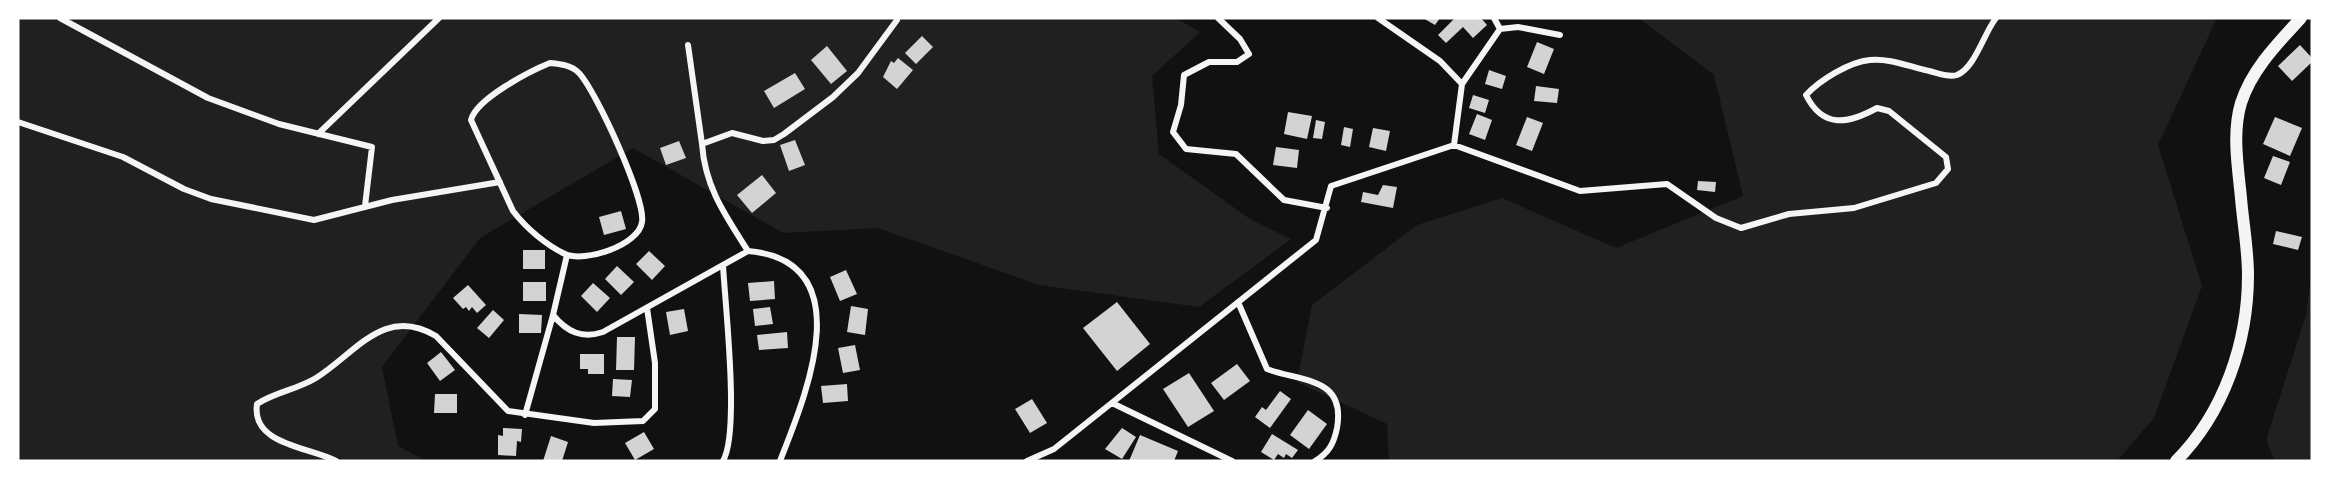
<svg xmlns="http://www.w3.org/2000/svg" width="2330" height="479" viewBox="0 0 2330 479" font-family="Karla,sans-serif">
  <rect width="100%" height="100%" fill="#111"/>
  <path fill="#202020" d="M18 18H1176L1200 32 1152 76 1159 154 1250 219 1291 239 1199 307 1039 285 878 228 783 233 633 148 480 238 382 367 398 446 426 461H18Z
    M1639 18H2217L2158 145 2202 286 2154 418 2117 461H1389L1387 424 1297 382 1312 305 1417 225 1502 198 1616 248 1743 196 1714 75Z
    M2312 269V461H2275L2266 440 2306 315Z"/>
  <path fill="#d3d3d3" d="M1423 18H1440L1435 25Z
    M1455 18H1481L1487 25 1473 38 1463 27 1446 43 1438 35Z
    M922 36 933 47 916 64 905 53Z
    M1537 42 1554 49 1544 74 1527 67Z
    M2300 45 2312 58V62L2292 81 2278 66Z
    M827 46 847 71 831 84 811 60Z
    M898 58 913 70 897 89 883 77 891 61 894 63Z
    M1489 70 1506 76 1502 89 1485 84Z
    M795 73 805 89 774 108 764 91Z
    M1536 86 1559 89 1557 103 1534 101Z
    M1473 95 1489 100 1485 113 1469 108Z
    M1288 112 1312 116 1307 139 1284 134Z
    M1477 114 1492 120 1485 140 1469 134Z
    M1527 117 1543 123 1532 151 1516 145Z
    M2275 117 2302 128 2290 156 2263 144Z
    M1316 120 1325 122 1322 139 1313 138Z
    M1344 127 1353 129 1350 147 1341 145Z
    M1373 128 1390 131 1386 151 1369 147Z
    M795 140 805 165 789 171 780 145Z
    M679 141 686 158 666 165 660 148Z
    M1276 147 1299 150 1297 168 1273 165Z
    M2273 156 2290 162 2281 185 2264 178Z
    M762 175 776 193 752 213 737 195Z
    M1698 181 1716 182 1715 192 1697 190Z
    M1383 185 1397 187 1393 208 1361 202 1363 192 1378 195Z
    M621 211 626 229 604 235 599 217Z
    M2276 231 2302 237 2298 250 2273 244Z
    M523 250H545V269H523Z
    M649 251 665 266 652 280 636 264Z
    M617 266 634 282 621 295 605 279Z
    M846 270 857 294 840 301 830 277Z
    M774 281 775 299 750 301 748 283Z
    M523 282H546V301H523Z
    M593 283 610 298 597 312 581 296Z
    M468 285 486 305 477 313 472 307 469 311 466 307 463 309 453 298Z
    M1117 302 1150 344 1117 371 1083 328Z
    M851 306 868 309 865 335 847 332Z
    M770 307 773 324 755 326 753 309Z
    M684 309 688 331 670 335 666 312Z
    M493 310 504 320 489 338 477 328Z
    M519 314 542 315 541 333H519Z
    M787 332 788 348 759 350 757 335Z
    M617 337H635L634 370H616Z
    M855 345 860 370 843 373 838 348Z
    M441 352 455 370 440 381 427 363Z
    M580 354H604V374H588V369H580Z
    M1237 364 1250 381 1224 400 1211 383Z
    M1189 373 1214 411 1188 427 1163 389Z
    M613 379 632 380 630 397 612 396Z
    M847 384 848 401 823 403 821 386Z
    M1280 391 1291 399 1270 428 1255 417 1262 407 1266 410Z
    M435 394H457V413H434Z
    M1032 399 1047 423 1030 433 1015 409Z
    M1308 410 1327 424 1309 449 1290 435Z
    M503 428 522 429 521 442 517 441 516 456 498 455V435L503 436Z
    M1122 428 1136 437 1122 459 1105 449Z
    M644 432 654 449 635 460 625 443Z
    M1272 434 1298 450 1292 458 1286 454 1284 458 1278 454 1274 460 1261 452Z
    M1140 435 1178 451 1174 461H1129Z
    M551 436 568 442 562 461H543Z"/>
  <g fill="none" stroke-linecap="round" stroke-linejoin="round">
    <path stroke="#f5f5f5" stroke-width="6" d="M60 18 208 98 279 124 372 147 365 206
      M1218 18 1240 39 1249 54 1237 62H1209L1184 75 1181 105 1173 132 1186 149 1236 154 1284 200 1327 208
      M1378 18 1440 61 1462 84
      M1494 18 1500 29
      M688 45 702 144
      M550 63C560 64 571 65 579 73 596 91 646 200 642 222 639 245 585 263 565 254 546 245 526 228 513 211L471 120C476 99 530 71 550 63Z
      M18 122 123 157 184 189 211 199 314 220 392 200 500 182
      M318 134 439 18
      M1454 145 1462 84 1500 29 1518 27 1560 35
      M748 251C725 215 705 187 702 144L732 133 763 141 774 140 784 134 833 97 858 73 897 20
      M567 255 553 315C567 332 582 339 603 332L748 251C863 261 805 397 780 461
      M1238 302 1267 369C1302 382 1346 377 1337 428 1334 443 1329 453 1315 461
      M1112 403 1232 461
      M525 415 553 315
      M336 461C310 447 251 445 257 404 275 392 296 390 316 378 356 353 384 305 436 336L508 411 594 423 643 421 655 409V363L647 308
      M723 461C740 432 725 304 723 265
      M1027 461 1054 449 1316 240 1331 186 1454 145 1580 191 1667 184 1716 218 1741 228 1789 214 1854 208 1936 183 1948 169 1946 157 1889 111 1877 108C1848 124 1823 129 1806 95 1820 80 1849 62 1870 60 1888 58 1908 66 1925 70 1935 72 1948 78 1957 75 1975 68 1984 33 1996 18"/>
    <path stroke="#f5f5f5" stroke-width="12" d="M2176 461C2224 413 2248 342 2248 275 2248 249 2243 223 2241 198 2238 167 2232 133 2241 103 2252 69 2278 43 2301 18"/>
  </g>
  <rect width="2330" height="479" fill="none" stroke="#ffffff" stroke-width="39"/>
</svg>
